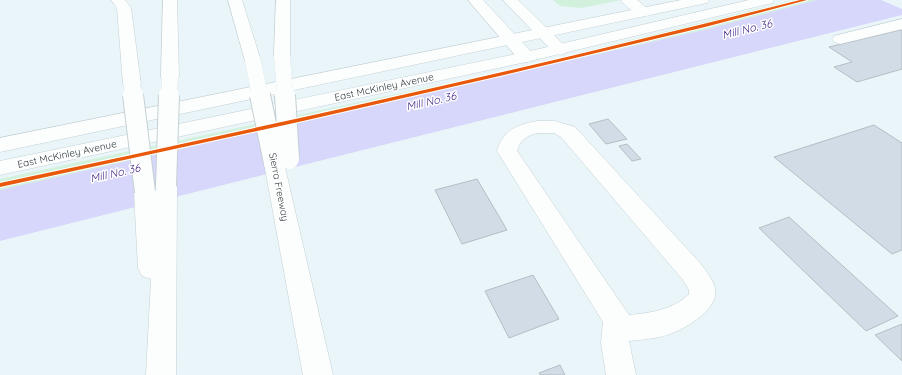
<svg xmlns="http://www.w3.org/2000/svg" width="902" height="375" viewBox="0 0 902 375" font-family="Quicksand,sans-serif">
  <rect width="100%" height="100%" fill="#eaf5f9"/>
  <path fill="#d1f1dc" d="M553 0H621L582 8 560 6Z
    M794 0H817L704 30 0 190V179L513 69Z"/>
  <path fill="#d7d7fc" d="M817 0H881L902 9V15L0 241V190L704 30Z"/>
  <path fill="#d1dce6" stroke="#b5bdc4" d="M900 30 902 31V69L857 82 834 67 852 62 829 47Z
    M608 119 627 139 606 144 589 124Z
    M874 125 902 143V250L892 254 774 157Z
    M627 144 641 159 632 161 619 146Z
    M477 179 507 230 462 244 435 190Z
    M789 217 898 316 866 331 759 228Z
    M533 275 559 319 509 338 485 291Z
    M902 324V361L875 335Z
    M560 365 565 375H540L539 373Z"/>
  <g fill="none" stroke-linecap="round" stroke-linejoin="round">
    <defs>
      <path id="minor" d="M621 0H637L652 12 650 15C640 18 627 8 621 0Z
        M902 19V29L840 44 834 42 832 39 834 36Z
        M538 121H555L575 127 701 264C706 271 713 280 715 288 720 312 678 333 660 337 650 339 639 340 629 341L636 375H606L601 343 603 322 497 151C503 130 518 124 538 121ZM538 133H554L561 137 683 280 689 290V294C673 310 650 313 629 315L517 151C520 140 527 135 538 133Z"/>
      <path id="major" d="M681 0H709L707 3 702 4 0 152V138Z
        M749 0H774L772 3 526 62 0 175V161L526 52Z"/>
      <path id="highway" d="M111 0H125L131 8 141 84 138 88 132 89 126 88 123 84 117 8Z
        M163 0H177L179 77 176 81 170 82 164 81 161 77Z
        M228 0H242L261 61 259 65 253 66 247 65 245 61Z
        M276 0H290V56L288 60 282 61 276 60 274 56Z
        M468 0H483L532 53 534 57 532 61 526 62 520 61Z
        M503 0H518L566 47 568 50 566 53 560 55 554 53Z
        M274 156 281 158 284 163 333 375H303L264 163 267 158Z
        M166 178 174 180 177 186 176 375H146L151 279 142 276 138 268 134 192 137 186 145 184 153 186 155 190 158 180Z"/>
    </defs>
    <use href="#minor" stroke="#c4d0d4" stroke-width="1"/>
    <use href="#major" stroke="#c4d0d4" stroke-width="1"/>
    <use href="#highway" stroke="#c4d0d4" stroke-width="1"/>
    <use href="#minor" fill="#fcfefe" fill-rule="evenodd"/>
    <use href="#major" fill="#fcfefe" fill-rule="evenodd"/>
    <use href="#highway" fill="#fcfefe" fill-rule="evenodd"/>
    <defs>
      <path id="highway-bridge-far1" d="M282 56 285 96
        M253 61 260 96
        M132 84 133 96
        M169 96 170 77"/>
      <path id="highway-bridge" d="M133 95 145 192
        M260 95 274 163
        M285 95 289 159
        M166 186 169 95"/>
    </defs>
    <use href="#highway-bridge-far1" stroke="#c4d0d4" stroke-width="16" stroke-linecap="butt"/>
    <use href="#highway-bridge" stroke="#c4d0d4" stroke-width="22" stroke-linecap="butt"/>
    <use href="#highway-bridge-far1" stroke="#fcfefe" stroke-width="16"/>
    <use href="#highway-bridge" stroke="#fcfefe" stroke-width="20"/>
    <defs>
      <path id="cycleway" d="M800 0H807L705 27 504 75 303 121 0 187V183C268 126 535 67 800 0Z"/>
    </defs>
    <use href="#cycleway" stroke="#fff" stroke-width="2"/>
    <use href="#cycleway" fill="#e8590c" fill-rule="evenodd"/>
  </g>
  <g text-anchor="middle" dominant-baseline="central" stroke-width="3" stroke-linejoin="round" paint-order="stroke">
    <g font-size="10" fill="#2e3b3f" stroke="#fff">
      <text transform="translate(384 87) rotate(-12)">East McKinley Avenue</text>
      <text transform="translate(67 154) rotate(-12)">East McKinley Avenue</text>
      <text transform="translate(279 187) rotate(79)">Sierra Freeway</text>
    </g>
    <g font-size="11" font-style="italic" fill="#422986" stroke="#fff">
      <text transform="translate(747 29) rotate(-14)">Mill No. 36</text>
      <text transform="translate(431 101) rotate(-13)">Mill No. 36</text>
      <text transform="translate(115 173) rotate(-13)">Mill No. 36</text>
    </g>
  </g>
</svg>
